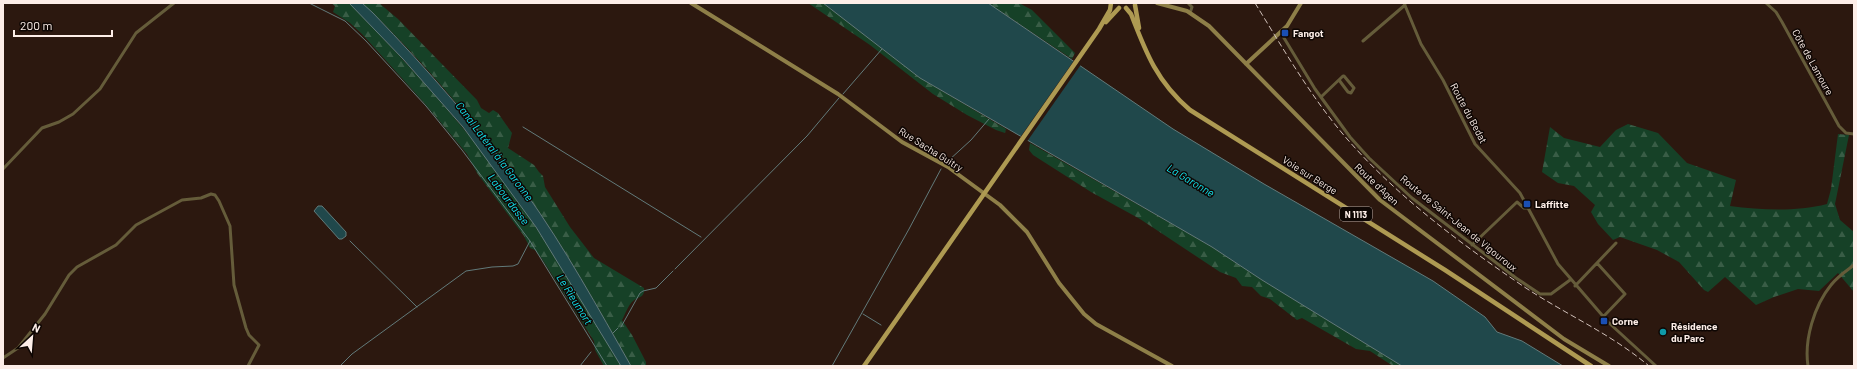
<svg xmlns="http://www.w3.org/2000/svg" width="1857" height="369" viewBox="0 0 1857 369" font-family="Barlow,sans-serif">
  <defs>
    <pattern id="forest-firs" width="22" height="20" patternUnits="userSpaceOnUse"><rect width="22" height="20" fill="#164127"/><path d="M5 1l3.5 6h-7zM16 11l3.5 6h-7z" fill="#395d46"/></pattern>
  </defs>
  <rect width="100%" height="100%" fill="#2c180f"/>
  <path fill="url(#forest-firs)" d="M331 3H349L352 6C390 45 427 85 462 127 524 200 572 284 621 366H604L595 350 594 341 542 259 535 250 530 248 524 236 477 173 467 154 426 105 362 34 350 23 333 12 335 6Z
    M362 3H379L398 19 477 100 481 108 489 113 493 110 498 113 512 133 508 148 534 165 539 172 543 176 545 187 570 227 594 258 644 288C645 298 639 296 633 301 628 305 625 315 622 320L632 335 646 362V366H631C598 308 565 248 526 193 478 126 423 60 362 3Z
    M808 3H823L920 78 1006 129 1005 133 996 130 967 115 933 94 870 45Z
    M988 3H1019L1032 10 1075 53 1072 59Z
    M1628 124 1658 133 1687 163 1736 180 1730 206C1761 210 1796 212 1827 204L1831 189 1838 134 1849 135 1835 204 1840 220 1854 232V292L1838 273 1819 291 1798 289 1774 297 1756 305 1725 277 1708 292 1704 290 1679 262 1657 250 1620 237 1613 240 1598 224 1591 212 1595 205 1574 186 1558 183 1542 172 1550 127 1564 138 1600 147 1616 130Z
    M1030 143 1212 247 1262 280 1402 366H1393L1370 351 1356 349 1302 318 1297 320 1270 299 1261 296 1252 287 1242 286 1236 278 1220 272 1140 219 1091 192 1033 155 1029 150Z"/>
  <path fill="#20484b" stroke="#627a7a" d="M349 3H362L373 13C428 70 480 129 526 193 565 248 598 308 631 366H621L536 227 463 127 403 59Z
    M823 3H988L1173 129 1264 184 1433 281 1485 317 1497 332 1522 341 1563 366H1402L1262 280 1212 247 920 78Z
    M318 206H322L346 232V236L342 239H339L314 211Z"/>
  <path fill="#2c180f" d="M1075 59 1082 63 1026 143 1019 139Z"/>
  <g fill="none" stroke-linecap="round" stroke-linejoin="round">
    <path stroke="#627a7a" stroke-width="1" d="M309 3 345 21 366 41 426 106 462 150 530 241 518 264 513 266 492 267 466 271 352 354 340 366
      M843 94 882 49
      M523 127 701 237
      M948 161 971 140 989 119
      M350 241 417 307
      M530 241 607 366
      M675 269 807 136 839 98
      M863 314 881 325
      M621 327 640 293 643 291 656 288 673 271
      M613 333 618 328
      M580 366 591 352
      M832 366 909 229 941 169"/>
    <path stroke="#655c3a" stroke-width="3" d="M1188 3 1192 7 1190 13
      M1404 3 1421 44 1443 80 1475 144 1520 193 1558 264 1608 322 1656 366
      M1766 3 1776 12 1782 22 1839 126 1846 133 1854 134
      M1281 33 1315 89 1350 137 1369 158 1412 198 1516 278 1540 294H1551L1570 280
      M1363 41 1405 5
      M1321 97 1343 76H1344L1354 88 1351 93 1348 92 1339 80
      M3 169 42 128 59 122 73 114 100 89 136 33 174 3
      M1472 245 1517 202 1524 208H1529
      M1597 263 1625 294 1603 317
      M1575 286 1616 243
      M3 358 18 348 45 314 69 275 77 267 116 245 136 225 182 200 201 198 211 194 215 195 219 201 230 226 234 285 246 328 249 335 259 345 248 366
      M1808 366C1804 340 1814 306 1831 285 1837 277 1846 271 1854 265"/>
    <path stroke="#8e7f48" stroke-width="4" d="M691 3 838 94 902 142 948 167 1000 205 1027 232 1059 283 1084 314 1096 324 1172 366
      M1157 3 1187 11 1209 26 1380 200 1564 339 1609 366
      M1246 64 1287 26 1301 3"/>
    <path stroke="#ae9a52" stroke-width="4.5" d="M1135 5 1139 28
      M1126 8 1131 14C1146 53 1157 82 1190 110L1445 270 1591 366
      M1106 22 1119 8
      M864 366 1099 29 1110 10 1111 3"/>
    <path stroke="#cfbfb8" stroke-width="1" stroke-dasharray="6 3" stroke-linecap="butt" d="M1255 3C1284 50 1312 99 1348 140 1396 195 1457 241 1517 282 1560 312 1609 332 1649 366"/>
  </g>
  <g fill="#1a4fb4" stroke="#0e0603" stroke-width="1.5">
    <rect x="1281" y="29" width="8" height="8" rx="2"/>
    <rect x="1523" y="200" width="8" height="8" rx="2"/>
    <rect x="1600" y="317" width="8" height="8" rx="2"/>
  </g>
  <circle fill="#0f9aa8" stroke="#0e0603" stroke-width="1.5" cx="1663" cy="332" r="4"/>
  <g text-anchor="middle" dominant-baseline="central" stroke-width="3" stroke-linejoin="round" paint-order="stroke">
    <rect fill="#0e0603" stroke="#b5a8a3" stroke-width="1" x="1340" y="207" width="32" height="14" rx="3"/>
    <g font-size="9" font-weight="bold" fill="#fdeee8">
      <text x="1356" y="214">N 1113</text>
    </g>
    <g font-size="10" font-weight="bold" fill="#fdeee8" stroke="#0e0603" text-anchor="start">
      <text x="1293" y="33">Fangot</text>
      <text x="1535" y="204">Laffitte</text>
      <text x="1612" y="321">Corne</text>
      <text x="1671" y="326">Résidence<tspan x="1671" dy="12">du Parc</tspan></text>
    </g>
    <g font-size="10" fill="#fdeee8" stroke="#0e0603">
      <text transform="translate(1813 62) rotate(61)">Côte de Lamoure</text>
      <text transform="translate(1469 113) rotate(62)">Route du Bedat</text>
      <text transform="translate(931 149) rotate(32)">Rue Sacha Guitry</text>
      <text transform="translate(1310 175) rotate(32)">Voie sur Berge</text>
      <text transform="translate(1377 184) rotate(43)">Route d'Agen</text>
      <text transform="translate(1459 223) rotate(39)">Route de Saint-Jean de Vigouroux</text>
    </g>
    <g font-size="11" font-style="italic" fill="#10e8f3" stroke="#0e0603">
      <text transform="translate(495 151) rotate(53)">Canal Latéral à la Garonne</text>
      <text transform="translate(1191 180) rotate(31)">La Garonne</text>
      <text transform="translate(509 199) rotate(53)">Labourdasse</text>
      <text transform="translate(575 299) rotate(58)">Le Rieumort</text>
    </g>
  </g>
  <rect width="1857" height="369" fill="none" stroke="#fdeee8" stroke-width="8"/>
  <g transform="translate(32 337) rotate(26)" stroke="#0e0603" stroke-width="3" paint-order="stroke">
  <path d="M0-3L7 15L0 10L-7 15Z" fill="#fdeee8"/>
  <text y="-6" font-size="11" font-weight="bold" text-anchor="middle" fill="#fdeee8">N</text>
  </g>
  <path d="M14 30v6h98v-6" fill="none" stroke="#fdeee8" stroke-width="2"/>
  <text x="20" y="30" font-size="12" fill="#fdeee8" stroke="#0e0603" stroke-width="3" paint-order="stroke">200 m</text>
</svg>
